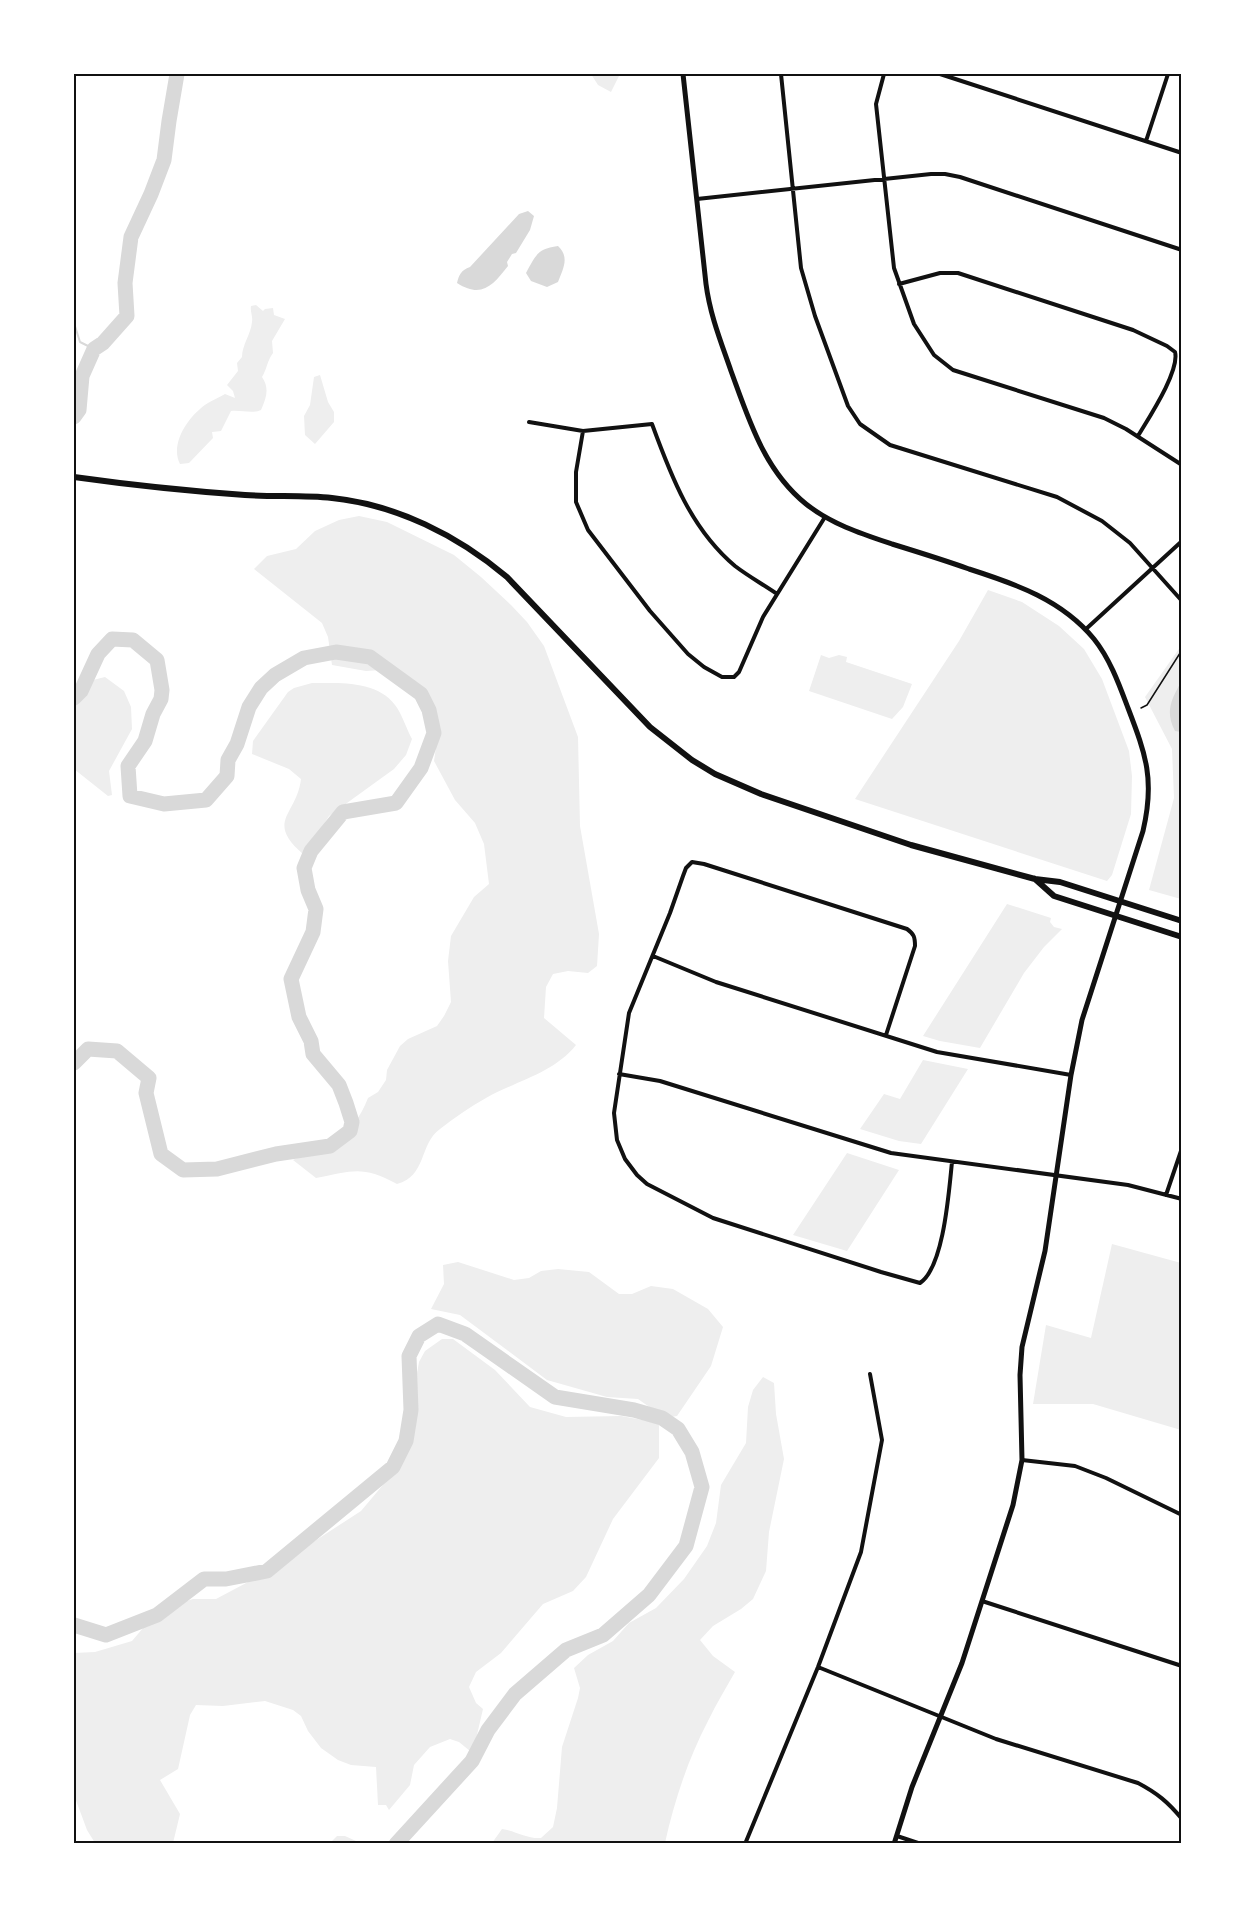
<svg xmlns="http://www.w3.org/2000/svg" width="1255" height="1917" viewBox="0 0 1255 1917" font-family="'Fira Sans',sans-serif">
  <rect width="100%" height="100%" fill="#fff"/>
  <path fill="#eee" d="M591 74H620L611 92 598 85Z
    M256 305 263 311 265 309 273 308 274 315 285 319 272 341 273 353C267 361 267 369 262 377 270 389 266 398 261 410 252 414 242 410 231 411L221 431 212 432 213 438 189 463 180 464C169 443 190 414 208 403 213 400 220 397 225 394L235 398 233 391 227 385 238 371 237 363 242 357C242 345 251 334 252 322 253 316 250 312 251 306Z
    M320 375 328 402 334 412V422L315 444 305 435 304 416 310 405 314 377Z
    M359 516 387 522 454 555 481 577 511 605 527 622 544 646 578 737 580 826 599 934 597 966 588 973 568 971 553 974 546 987 544 1018 576 1045C554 1073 516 1081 486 1098 470 1107 454 1118 440 1129 419 1144 427 1176 397 1184 362 1165 353 1171 316 1178L293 1160C329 1142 352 1139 368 1098L378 1092 386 1080 387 1070 400 1046 408 1039 437 1026 444 1016 451 1002 448 961 451 936 474 897 489 884 484 844 475 823 455 800 434 761 436 747 428 704 419 686 396 669 366 671 332 665 328 637 322 623 254 569 267 556 296 549 315 531 339 520Z
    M988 590 1022 602 1059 626 1084 649 1102 679 1129 751 1132 776 1131 814 1112 875 1107 881 855 799 959 641Z
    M1181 646V899L1149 890 1174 798 1172 749 1145 697Z
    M821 655 829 658 839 655 847 657 846 662 912 684 903 707 892 719 809 691Z
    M105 677 124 691 131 707 132 729 109 771 112 795 108 796 74 769V697C81 684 91 680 105 677Z
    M312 683C338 683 377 680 395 705 402 714 406 728 412 739L406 755 394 769 329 816 304 855C264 821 297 815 301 779L289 769 252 754 253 741 288 692 294 688Z
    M1007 904 1051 918 1050 922 1054 927 1062 929 1044 947 1024 973 980 1048 940 1041 923 1036Z
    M923 1060 968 1069 921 1144 899 1141 860 1129 884 1094 900 1099Z
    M847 1153 899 1170 847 1251 793 1235Z
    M1112 1244 1181 1263V1430L1093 1404H1033L1046 1325 1091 1338Z
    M458 1262 514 1280 529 1278 541 1271 558 1269 589 1272 619 1294H632L651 1286 673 1289 708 1309 723 1327 711 1366 677 1416 665 1418 638 1399 607 1397 547 1380 460 1315 431 1309 444 1284 443 1265Z
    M442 1339H453L495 1370 530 1407 566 1417 621 1416 659 1423V1458L613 1519 586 1577 573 1591 543 1604 501 1653 476 1672 469 1687 476 1703 483 1709 476 1739 470 1751 459 1742 450 1739 430 1747 414 1765 410 1785 389 1810 386 1805H378L376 1767 351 1765 338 1760 321 1748 308 1731 301 1716 293 1710 265 1701 223 1706 196 1705 190 1715 178 1769 160 1780 180 1814 173 1843H95L87 1830 74 1795V1653L95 1652 132 1641 149 1621 167 1607 193 1599H216L267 1572 361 1511 393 1473 411 1444 418 1404 416 1379 419 1362 425 1351Z
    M763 1377 774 1383 776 1414 784 1459 769 1532 766 1571 753 1599 741 1609 713 1626 700 1640 713 1656 735 1672C726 1688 716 1704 708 1721 688 1759 674 1802 665 1843H492L502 1829C516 1831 527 1839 541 1838L553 1827 557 1808 562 1747 578 1698 580 1688 574 1668 588 1655 613 1641 629 1623 656 1608 684 1579 707 1546 716 1523 721 1485 746 1443 748 1407 753 1390Z
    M337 1836H345L356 1841V1843H330Z"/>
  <path fill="#d9d9d9" d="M528 211 534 216 530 230 516 253 512 254 507 262 508 266C493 285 482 299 457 283 459 275 461 270 470 267L519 214Z
    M558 246C570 257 563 269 558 282L547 287 531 281 526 273C536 255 537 249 558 246Z
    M1181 682V732L1175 731C1165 712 1171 700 1181 682Z"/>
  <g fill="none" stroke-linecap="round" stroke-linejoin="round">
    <path stroke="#d9d9d9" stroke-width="2" d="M74 323 80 342 94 349"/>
    <path stroke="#d9d9d9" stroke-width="15" d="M74 417 79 410 82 376 94 349 103 343 127 316 125 283 131 237 151 194 164 160 169 121 177 74
      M74 698 81 691 98 654 112 639 133 640 157 660 162 690 161 699 153 714 145 741 128 766 130 796 164 804 206 800 227 776 228 760 237 744 249 707 261 688 275 675 304 658 336 652 370 657 421 694 429 710 434 733 421 768 396 803 343 812 311 851 304 868 308 890 316 909 313 932 291 979 299 1017 311 1041 313 1054 339 1085 346 1103 352 1122 350 1131 330 1146 276 1154 217 1169 183 1170 161 1154 146 1093 149 1078 117 1051 88 1049 74 1063
      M74 1625 106 1635 157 1615 204 1579H226L267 1571 393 1467 406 1441 411 1410 409 1356 419 1336 438 1324 465 1334 555 1397 634 1410 662 1418 678 1429 692 1452 702 1487 686 1546 649 1595 603 1635 566 1650 515 1694 488 1730 472 1761 396 1844"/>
    <path stroke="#111" stroke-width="1.5" d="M1141 708 1147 705 1182 650"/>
    <path stroke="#111" stroke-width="4" d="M781 74 801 268 815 316 848 406 860 424 890 445 1057 497 1102 521 1130 543 1182 601
      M884 74 876 104 894 268 914 324 934 355 953 370 1104 418 1126 429 1182 465
      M940 74 1182 153
      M1146 141 1168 74
      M697 199 931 174H945L960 177 1182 250
      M899 284 940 273H958L1133 330 1167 346 1175 352C1180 371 1148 419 1138 436
      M529 422 583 431 652 424C671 476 691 529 735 566 748 576 764 585 777 594
      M583 431 576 472V502L588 530 650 611 688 654 704 667 722 677H734L739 672 763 617 825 517
      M1086 629 1182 541
      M653 956 716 982 937 1052 1071 1075
      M886 1035 915 946C915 937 914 934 907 929L704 864 692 862 686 868 683 876 670 913 629 1013 614 1113 617 1140 625 1159 637 1175 647 1184 713 1218 881 1272 920 1283C944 1267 949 1190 952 1162
      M619 1074 660 1081 891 1153 1128 1185 1182 1199
      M1166 1195 1182 1148
      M1022 1460 1075 1466 1106 1478 1182 1515
      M982 1601 1182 1666
      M818 1667 996 1739 1138 1783C1157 1793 1168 1802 1182 1819
      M897 1836 921 1844
      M745 1844 818 1667 861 1552 882 1440 870 1374"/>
    <path stroke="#111" stroke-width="5" d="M683 74 706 284C710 315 721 342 731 371 749 420 764 470 806 504 831 524 862 534 892 544 918 552 944 560 969 569 1016 584 1062 600 1094 639 1110 659 1119 684 1128 708 1146 755 1155 780 1143 831L1082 1020 1071 1075 1045 1251 1022 1347 1020 1375 1022 1460 1013 1505 962 1663 912 1787 894 1844"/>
    <path stroke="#111" stroke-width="6" d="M74 477C131 485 188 491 245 495 274 497 303 495 332 498 397 505 457 535 507 577L650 727 692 760 715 774 761 794 911 845 1035 879 1060 882 1182 921
      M1035 879 1054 896 1182 937"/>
  </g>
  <rect width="1255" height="1917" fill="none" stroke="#ffffff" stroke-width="150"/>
  <rect x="75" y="75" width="1105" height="1767" fill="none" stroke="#111" stroke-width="2"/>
</svg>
